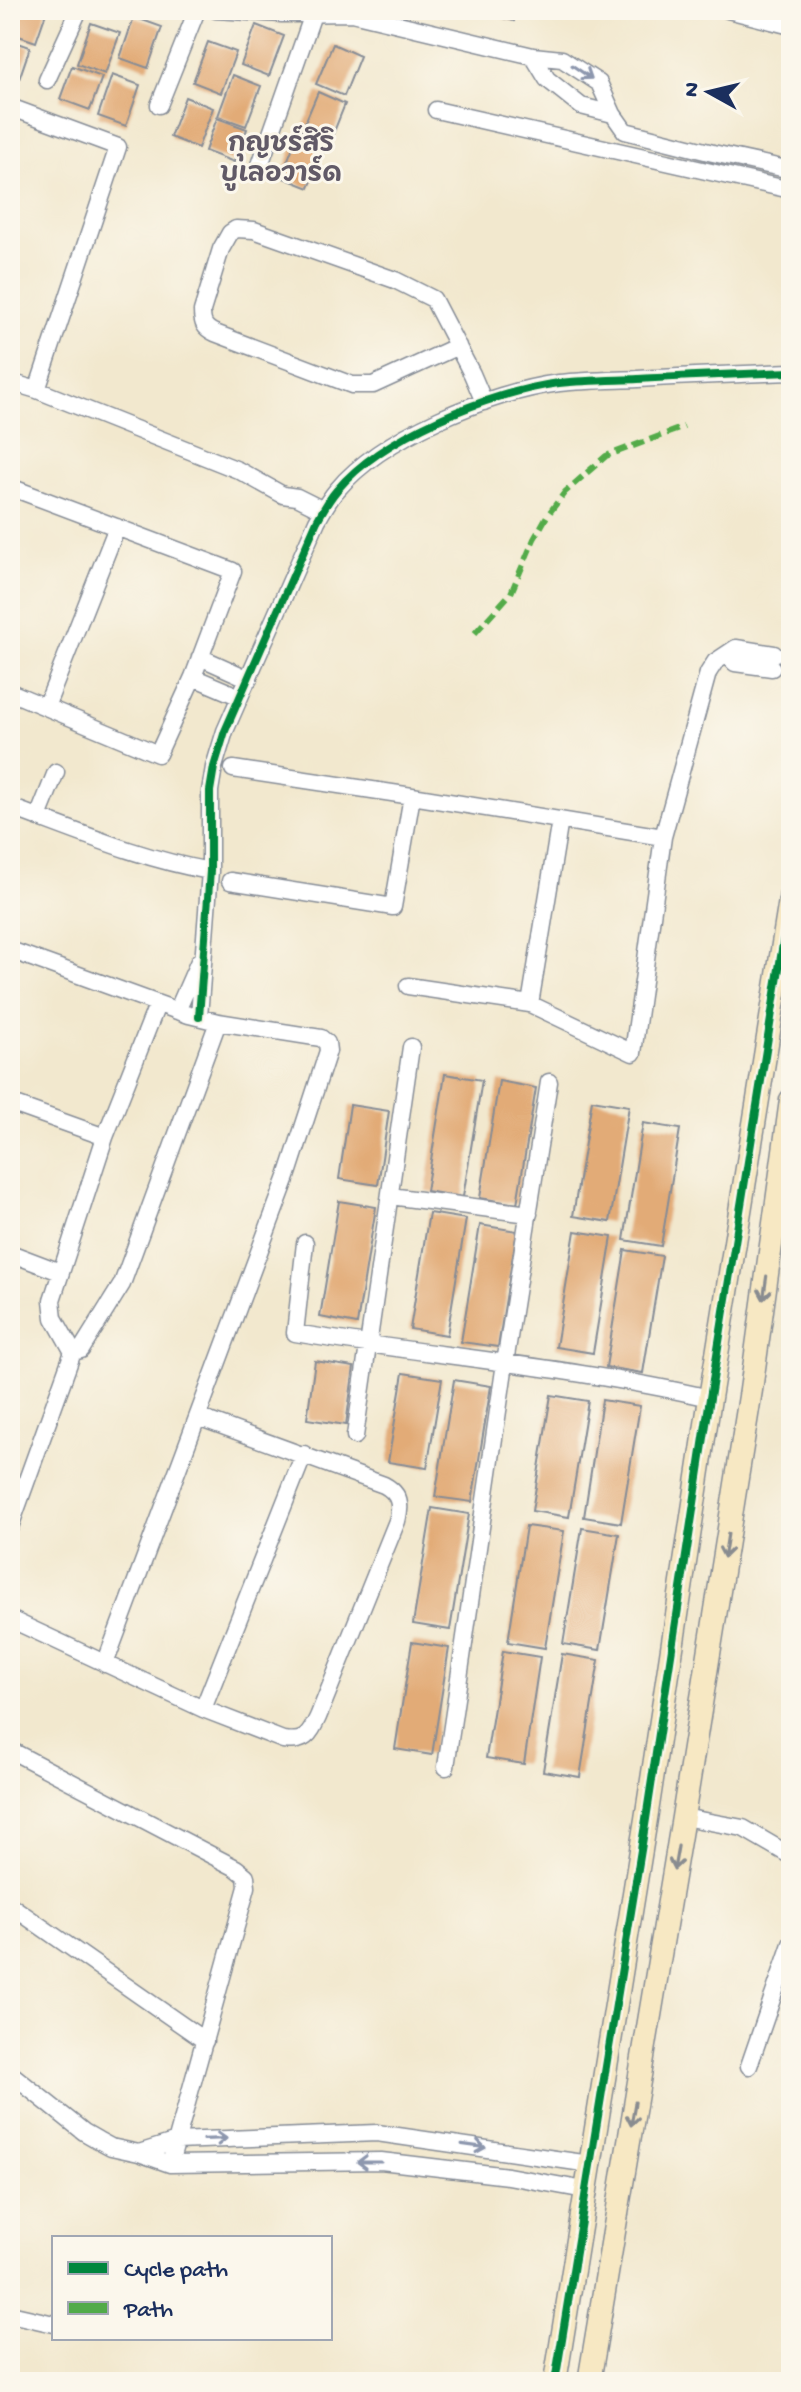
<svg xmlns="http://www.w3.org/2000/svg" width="801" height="2392" viewBox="0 0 801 2392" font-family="'Gochi Hand','Playpen Sans Thai',sans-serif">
  <rect width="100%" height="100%" fill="#fbf7ec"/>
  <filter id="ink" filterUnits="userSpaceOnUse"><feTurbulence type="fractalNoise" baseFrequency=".0125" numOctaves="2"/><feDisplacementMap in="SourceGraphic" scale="16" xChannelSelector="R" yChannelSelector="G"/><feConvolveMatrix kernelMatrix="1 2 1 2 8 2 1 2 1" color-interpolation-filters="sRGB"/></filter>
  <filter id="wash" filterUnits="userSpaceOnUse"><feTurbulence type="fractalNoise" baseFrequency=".006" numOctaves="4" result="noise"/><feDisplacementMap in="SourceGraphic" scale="32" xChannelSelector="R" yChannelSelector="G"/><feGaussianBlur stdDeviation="1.8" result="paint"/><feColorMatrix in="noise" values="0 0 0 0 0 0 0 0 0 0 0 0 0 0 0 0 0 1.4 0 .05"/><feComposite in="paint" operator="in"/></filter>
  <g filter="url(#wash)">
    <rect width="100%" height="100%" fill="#f2e8ce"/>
    <g id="blocks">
      <path fill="#e2ab77" d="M15 10H47L36 42 10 33Z
        M485 10H516L514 21 484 13Z
        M134 17 162 27 148 68 120 58Z
        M91 23 120 33 105 74 77 64Z
        M256 25 284 36 269 76 241 65Z
        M10 40 30 47 16 88 10 85Z
        M208 42 236 52 221 93 193 82Z
        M333 44 360 56 344 96 316 84Z
        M72 66 102 77 90 110 60 99Z
        M112 75 140 85 126 126 98 116Z
        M233 75 261 86 246 126 218 116Z
        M318 92 345 104 329 144 301 132Z
        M185 97 213 108 198 148 170 137Z
        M217 118 247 129 234 162 205 151Z
        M297 137 325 148 309 188 281 177Z
        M445 1074 482 1080 463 1197 426 1191Z
        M499 1081 536 1088 517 1204 480 1198Z
        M592 1100 629 1106 610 1222 573 1216Z
        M350 1105 389 1111 378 1185 339 1179Z
        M643 1123 680 1129 661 1246 624 1240Z
        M339 1201 376 1207 357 1324 320 1317Z
        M429 1213 466 1219 447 1335 410 1329Z
        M480 1225 517 1231 498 1347 461 1342Z
        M575 1231 612 1237 593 1353 556 1347Z
        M625 1250 662 1256 643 1373 606 1367Z
        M315 1361 354 1367 346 1425 307 1419Z
        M403 1373 442 1379 427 1468 388 1462Z
        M454 1380 491 1386 472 1502 435 1497Z
        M551 1395 588 1401 569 1517 532 1511Z
        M602 1400 640 1406 621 1523 584 1517Z
        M432 1508 469 1514 450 1630 413 1624Z
        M526 1526 564 1531 545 1648 508 1642Z
        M582 1528 619 1534 600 1650 563 1644Z
        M412 1642 449 1648 432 1755 395 1749Z
        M503 1651 540 1657 524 1764 486 1758Z
        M562 1654 599 1660 580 1777 543 1771Z"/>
    </g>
  </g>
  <g filter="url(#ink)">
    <use href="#blocks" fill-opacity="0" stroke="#868c96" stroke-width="2"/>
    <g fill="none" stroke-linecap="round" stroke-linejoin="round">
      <defs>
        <path id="street" d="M216 10 282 14 352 13 533 56 562 59 599 83 613 114 625 131 713 153 791 170
          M728 10 791 26
          M533 56 547 79 581 106 613 114
          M47 80 79 10
          M159 105 197 10
          M10 107 118 147 37 390
          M436 110 791 190
          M260 165 313 14
          M458 346 373 385H352L215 333C204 328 202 323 202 311L221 249 230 233 236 229 254 230 395 280 433 299 472 374 484 402
          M10 382 37 390 238 470 283 495 297 497 323 510
          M10 487 233 571 193 677 158 754 10 692
          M727 655 735 663 772 668
          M200 657 249 679
          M193 677 240 697
          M46 707 117 527
          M233 769 412 796 663 837
          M10 807C76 831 141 859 210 871
          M38 817 56 772
          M230 881 393 907 412 796
          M10 950 189 1015 218 1022 321 1038 327 1043 328 1051 287 1177 105 1664
          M408 986 530 1004 560 820
          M530 1004 633 1053 663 837 708 673 715 662 736 648 774 654
          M177 1011 199 961
          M199 1017 210 871V791L214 767 225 731 317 521C323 510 329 499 337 490 382 436 490 392 559 383 585 380 612 380 638 379 689 376 740 374 791 372
          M10 1103 105 1137
          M390 1196 529 1214
          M305 1243 295 1333C433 1356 574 1367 710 1398
          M10 1253 60 1272
          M73 1352 54 1318 52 1300 105 1137 157 1005
          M355 1436 411 1047
          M10 1527 73 1352 81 1350 122 1284 218 1022
          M10 1619 203 1709 283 1740C305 1743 309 1736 318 1717L397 1521C402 1505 399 1493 384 1485L198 1417
          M203 1709 304 1454
          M10 1750 236 1868 246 1876 247 1887 170 2164
          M446 1767 505 1363 549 1082
          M683 1817 743 1828 791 1856
          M10 1905 205 2041
          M749 2066 791 1944
          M10 2073 84 2132 98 2140 111 2147 139 2153 170 2164 381 2161 508 2176 585 2190
          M139 2153 177 2141 377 2133 590 2164
          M10 2314 54 2324"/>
        <path id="secondary" d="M555 2382 646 1819 710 1398 791 894
          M589 2382 683 1817 751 1390 791 1100"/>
      </defs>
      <use href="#street" stroke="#868c96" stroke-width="19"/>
      <use href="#secondary" stroke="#868c96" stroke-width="25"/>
      <use href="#street" stroke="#fff" stroke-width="16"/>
      <use href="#secondary" stroke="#f7e8c3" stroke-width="22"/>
      <path stroke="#52ab49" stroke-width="6" stroke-dasharray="12 6" stroke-linecap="butt" d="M475 633 511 593 534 539 547 516 565 492 606 456 684 427"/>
      <defs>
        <path id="cycleway" d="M199 1017 210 871V791L214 767 225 731 317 521C323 510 329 499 337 490 382 436 490 392 559 383 585 380 612 380 638 379 689 376 740 374 791 372
          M555 2382 646 1819 710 1398 791 894"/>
      </defs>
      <use href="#cycleway" stroke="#fbf7ec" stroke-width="13"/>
      <use href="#cycleway" stroke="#00873e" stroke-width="8"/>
    </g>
    <defs><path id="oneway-shaft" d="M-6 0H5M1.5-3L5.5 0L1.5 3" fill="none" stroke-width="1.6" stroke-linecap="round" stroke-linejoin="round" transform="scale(2)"/></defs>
    <g stroke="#8d97ae">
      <use href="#oneway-shaft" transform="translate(582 72) rotate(34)"/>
      <use href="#oneway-shaft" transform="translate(215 2139) rotate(-2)"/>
      <use href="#oneway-shaft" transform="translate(474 2146) rotate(8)"/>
      <use href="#oneway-shaft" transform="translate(369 2162) rotate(-180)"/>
    </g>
    <g stroke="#898c90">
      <use href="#oneway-shaft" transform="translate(765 1288) rotate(98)"/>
      <use href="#oneway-shaft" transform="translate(726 1546) rotate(99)"/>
      <use href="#oneway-shaft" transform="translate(676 1858) rotate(100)"/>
      <use href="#oneway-shaft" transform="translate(633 2114) rotate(100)"/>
    </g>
  </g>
  <g text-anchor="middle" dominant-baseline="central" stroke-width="6" stroke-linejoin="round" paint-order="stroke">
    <g font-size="26" font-weight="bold" fill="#615a67" stroke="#fbf7ec">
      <text x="281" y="146">กุญชร์สิริ<tspan x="281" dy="30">บูเลอวาร์ด</tspan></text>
    </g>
  </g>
  <rect width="801" height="2392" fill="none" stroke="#fbf7ec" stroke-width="40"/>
  <rect x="52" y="2236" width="280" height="104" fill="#fbf7ec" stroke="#a1a7b3" stroke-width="2"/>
  <rect x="68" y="2262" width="40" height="12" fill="#00873e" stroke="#a1a7b3" stroke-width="2"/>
  <text x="124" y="2276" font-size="24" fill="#1b2f5e">Cycle path</text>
  <rect x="68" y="2302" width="40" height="12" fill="#52ab49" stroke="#a1a7b3" stroke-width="2"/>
  <text x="124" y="2316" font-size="24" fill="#1b2f5e">Path</text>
  <g transform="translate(709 92) rotate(278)" stroke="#fbf7ec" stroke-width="6" paint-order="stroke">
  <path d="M0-6L14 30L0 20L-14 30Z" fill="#1b2f5e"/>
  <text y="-12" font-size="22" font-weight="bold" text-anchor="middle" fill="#1b2f5e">N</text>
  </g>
</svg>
